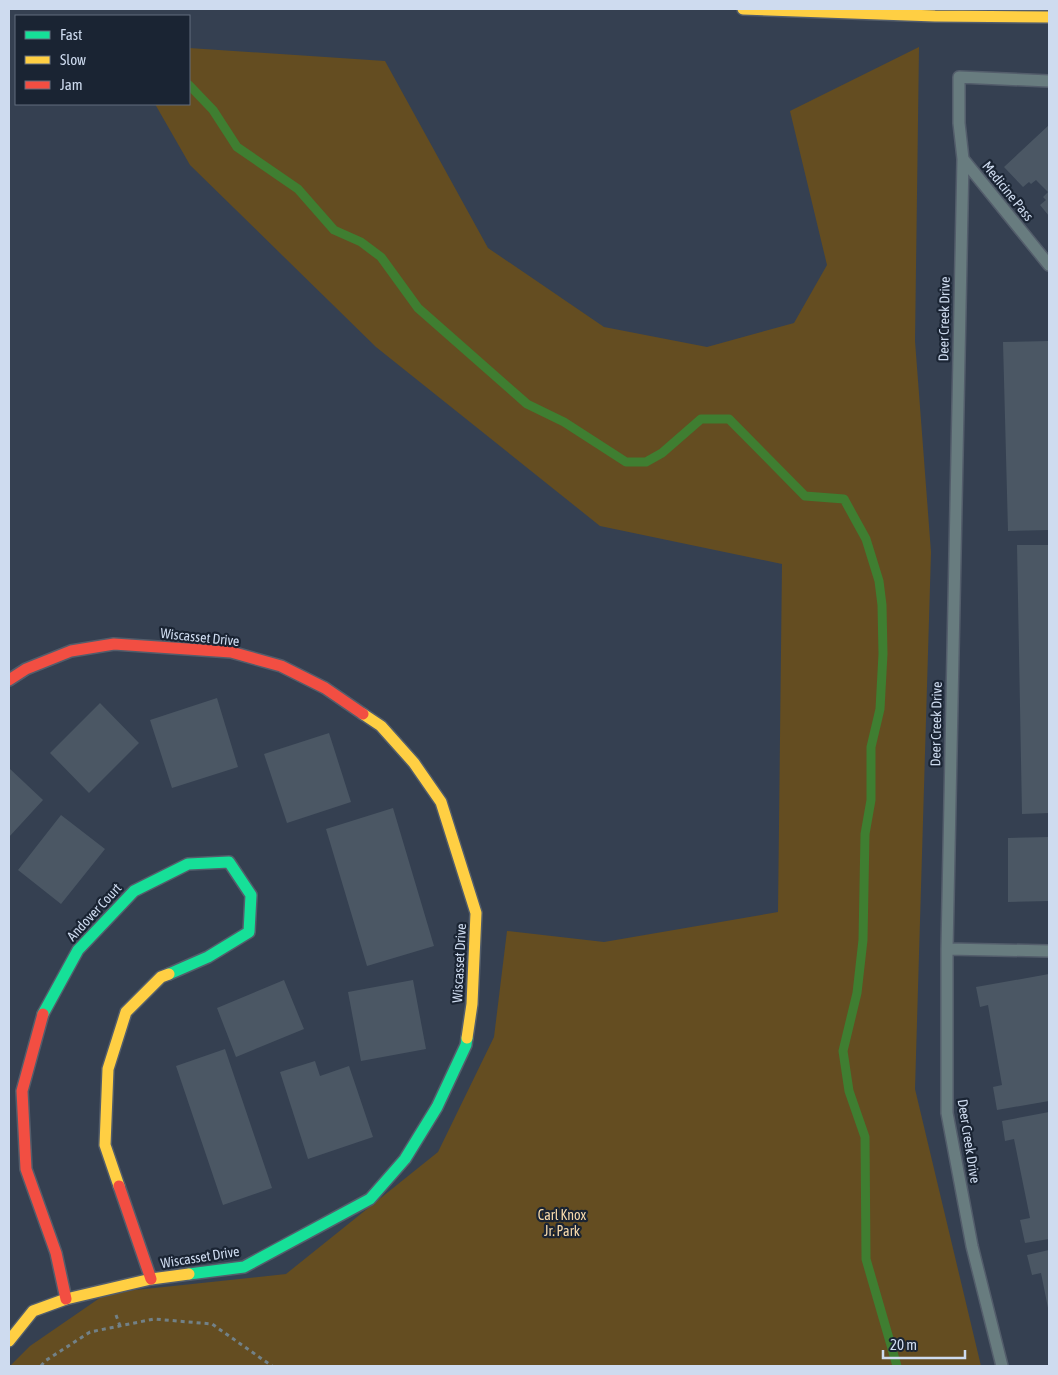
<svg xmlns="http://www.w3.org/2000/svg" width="1058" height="1375" viewBox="0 0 1058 1375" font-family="'Asap Condensed',sans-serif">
  <rect width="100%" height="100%" fill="#354051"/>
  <path fill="#644d21" d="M919 47 915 341 931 552 915 1089 981 1366H10L30 1346 107 1293 286 1274 438 1152 494 1037 507 931 604 942 778 912 782 564 600 526 376 347 190 165 155 104H189V48L385 61 488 248 604 327 707 347 794 323 827 265 790 111Z"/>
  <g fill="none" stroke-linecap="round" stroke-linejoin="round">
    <path stroke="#3f7e31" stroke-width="9" d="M189 85 213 110 237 147 298 189 334 230 361 242 381 257 418 308 527 404 564 422 626 462H646L662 453 701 419H729L805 496 844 499 866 539 879 581 882 605 883 654 880 709 871 747V800L865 834 863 940 857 993 843 1051 849 1091 865 1137 866 1259 897 1366"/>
  </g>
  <path fill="#4b5764" d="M1049 125V216L1040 205 1046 200 1043 197 1048 192 1036 180 1031 184 1029 182 1023 187 1004 167Z
    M1049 341V530L1008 531 1003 342Z
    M1017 545H1049V813L1022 814Z
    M217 698 238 767 172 788 150 720Z
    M100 703 139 743 89 793 50 753Z
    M329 733 351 802 287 823 264 754Z
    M9 768 43 800 9 837Z
    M393 808 434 946 367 966 326 829Z
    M61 815 105 849 61 904 18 870Z
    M1049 837V901L1008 902V838Z
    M1049 974V1101L997 1110 993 1087 1002 1085 988 1005 980 1007 976 987Z
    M284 980 304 1029 236 1057 217 1008Z
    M413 980 426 1049 361 1061 348 992Z
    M225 1049 272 1188 223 1205 176 1066Z
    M315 1061 320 1076 349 1066 373 1137 308 1159 280 1072Z
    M1049 1112V1239L1025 1243 1020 1220 1030 1218 1014 1139 1005 1141 1002 1121Z
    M1049 1250V1308H1048L1041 1273 1032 1275 1027 1255Z"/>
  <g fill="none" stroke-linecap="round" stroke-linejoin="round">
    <defs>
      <path id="lane" d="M963 159 1049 265
        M947 949 1049 951
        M1002 1366 972 1246 947 1113V949L963 159 959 123V77L1049 81"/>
      <path id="fast" d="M43 1014 78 950 134 891 188 864 229 862 251 895 249 932 208 957 169 974
        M189 1274 244 1267 370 1199 405 1159 437 1107 466 1045 467 1038"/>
      <path id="slow" d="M743 9 935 16 1049 17
        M363 714 381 726 414 763 441 802 476 913 472 1004 467 1038
        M119 1186 105 1145 108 1069 126 1012 161 977 169 974
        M9 1341 33 1311 66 1299 151 1279 189 1274"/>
      <path id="jam" d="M9 680 26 669 71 651 114 644 231 652 281 666 325 688 363 714
        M43 1014 22 1091 26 1169 56 1253 66 1299
        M119 1186 151 1279"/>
    </defs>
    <use href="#lane" stroke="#535d6b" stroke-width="14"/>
    <use href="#fast" stroke="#535d6b" stroke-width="14"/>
    <use href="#slow" stroke="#535d6b" stroke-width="14"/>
    <use href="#jam" stroke="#535d6b" stroke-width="14"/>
    <path stroke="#728187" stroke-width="3" stroke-dasharray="4 4" stroke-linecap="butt" d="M116 1315 120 1326
      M41 1366 45 1361 90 1332 154 1319 212 1324 272 1366"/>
    <use href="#lane" stroke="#687c7f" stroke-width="11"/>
    <use href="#fast" stroke="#16e098" stroke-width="11"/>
    <use href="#slow" stroke="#ffcf43" stroke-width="11"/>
    <use href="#jam" stroke="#f24e42" stroke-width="11"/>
  </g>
  <g text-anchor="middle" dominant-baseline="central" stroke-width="4.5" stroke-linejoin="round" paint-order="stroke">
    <g font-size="14" fill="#cedbef" stroke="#1a2433">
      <text transform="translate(1008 191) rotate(51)">Medicine Pass</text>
      <text transform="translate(944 319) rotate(-89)">Deer Creek Drive</text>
      <text transform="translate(200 637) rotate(6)">Wiscasset Drive</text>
      <text transform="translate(936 724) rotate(-89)">Deer Creek Drive</text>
      <text transform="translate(94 912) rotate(-47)">Andover Court</text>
      <text transform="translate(459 963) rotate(-87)">Wiscasset Drive</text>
      <text transform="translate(969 1141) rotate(81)">Deer Creek Drive</text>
      <text transform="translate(200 1257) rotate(-9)">Wiscasset Drive</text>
    </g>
    <g font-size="14" fill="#f6d9ab" stroke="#1a2433">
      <text x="562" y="1215">Carl Knox<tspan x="562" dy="16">Jr. Park</tspan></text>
    </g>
  </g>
  <rect width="1058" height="1375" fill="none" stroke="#cedbef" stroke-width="20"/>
  <rect x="15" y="15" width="175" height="90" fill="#1a2433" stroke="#626d7e"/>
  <rect x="25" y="31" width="25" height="8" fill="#16e098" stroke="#626d7e"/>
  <text x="60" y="40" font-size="15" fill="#cedbef">Fast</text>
  <rect x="25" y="56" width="25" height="8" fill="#ffcf43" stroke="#626d7e"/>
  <text x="60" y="65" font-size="15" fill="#cedbef">Slow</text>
  <rect x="25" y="81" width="25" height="8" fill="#f24e42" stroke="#626d7e"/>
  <text x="60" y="90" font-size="15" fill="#cedbef">Jam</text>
  <path d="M883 1350v8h82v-8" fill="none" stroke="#cedbef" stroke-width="2.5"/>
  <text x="890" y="1350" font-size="15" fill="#cedbef" stroke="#1a2433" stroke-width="4" paint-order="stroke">20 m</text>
</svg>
